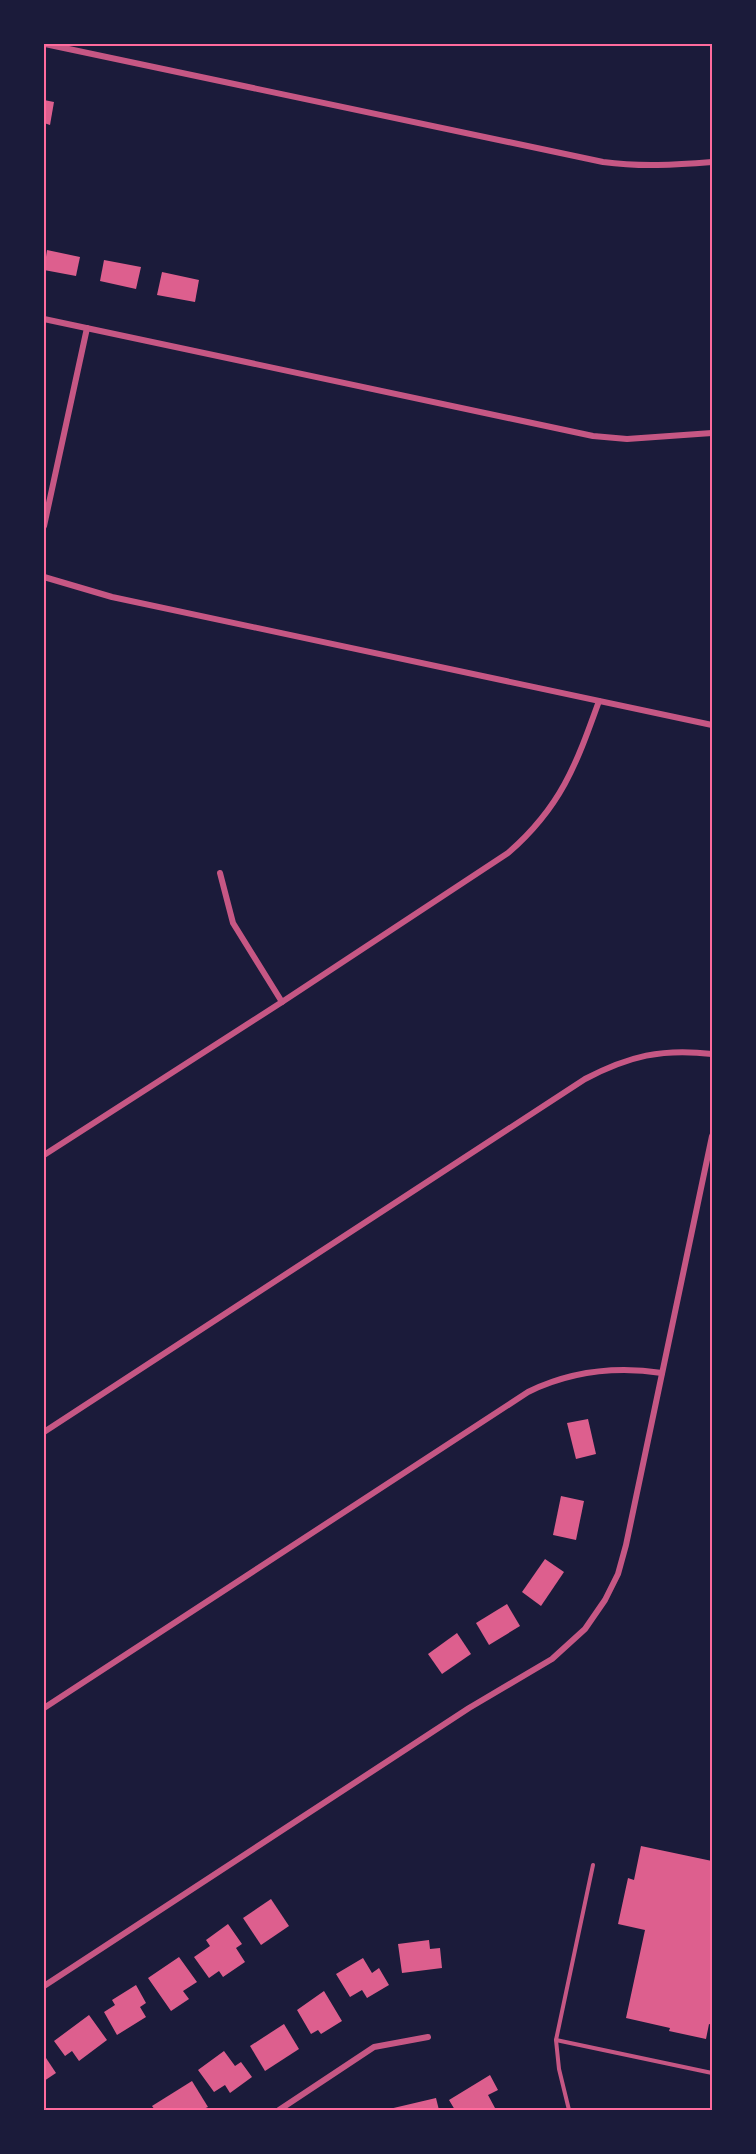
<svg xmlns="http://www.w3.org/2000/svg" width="756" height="2154" font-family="Barlow,sans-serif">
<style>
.building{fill:#dd5f8e}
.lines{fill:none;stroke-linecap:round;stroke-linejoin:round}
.service{stroke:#c65784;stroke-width:4}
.minor{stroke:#c65784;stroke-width:6}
.neatline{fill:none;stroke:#ff6b9d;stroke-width:2}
</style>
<rect width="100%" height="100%" fill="#1b1b3a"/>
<g class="building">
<polygon points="44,100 54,102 50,125 44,123"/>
<polygon points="47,250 80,257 76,276 44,270"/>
<polygon points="104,260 141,267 136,289 100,281"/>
<polygon points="162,272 199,280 195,302 157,295"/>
<polygon points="588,1419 596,1454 576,1459 567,1423"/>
<polygon points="561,1496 584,1501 576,1540 553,1535"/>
<polygon points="545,1559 564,1572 541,1606 522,1592"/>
<polygon points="507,1604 520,1626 489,1645 476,1623"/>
<polygon points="457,1633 471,1654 442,1674 428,1654"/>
<polygon points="641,1846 712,1861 712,2025 709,2024 706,2039 669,2031 670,2028 626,2018 645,1930 618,1924 628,1878 634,1880"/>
<polygon points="271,1899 289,1926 261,1945 243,1918"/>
<polygon points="228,1924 242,1944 236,1948 245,1962 223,1977 219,1971 209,1978 194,1957 210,1946 206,1940"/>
<polygon points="429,1940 430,1949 440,1948 442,1968 402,1973 398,1944"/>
<polygon points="179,1957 197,1982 183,1991 189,1999 171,2011 148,1978"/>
<polygon points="363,1958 372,1973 379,1968 389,1985 367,1998 362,1990 350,1997 336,1974"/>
<polygon points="136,1985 146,2003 140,2007 146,2017 117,2035 104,2012 115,2005 112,2000"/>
<polygon points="324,1991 342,2021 321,2034 318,2030 311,2034 297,2010"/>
<polygon points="89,2015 107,2040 79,2061 72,2051 65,2056 54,2041"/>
<polygon points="284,2024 299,2049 265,2071 250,2046"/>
<polygon points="224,2051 235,2066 241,2062 252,2077 230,2093 225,2085 214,2092 198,2070"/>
<polygon points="44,2055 56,2073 44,2081"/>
<polygon points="490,2075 498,2090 488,2095 495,2108 491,2110 455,2110 449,2100"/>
<polygon points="192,2081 208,2107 201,2110 155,2110 152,2106"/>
<polygon points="436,2098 439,2110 385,2110"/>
</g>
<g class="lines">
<g class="service">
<polyline points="556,2040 712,2073"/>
<polyline points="569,2110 559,2069 556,2040 593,1865"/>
</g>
<g class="minor">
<path d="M45 44 603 162C640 167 675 165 712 162"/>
<polyline points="44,319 593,436 627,439 712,433"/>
<polyline points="44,526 87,328"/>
<polyline points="44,577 112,597 712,725"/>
<polyline points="220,873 233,923 282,1002"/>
<path d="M44 1155 282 1002 508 853C561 807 576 765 599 701"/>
<path d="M44 1432 585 1079C629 1056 662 1048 712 1054"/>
<path d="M44 1708 528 1392C571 1371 615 1366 662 1373"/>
<polyline points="44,1986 469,1708 552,1659 585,1629 605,1600 618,1574 626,1545 712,1136"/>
<polyline points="279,2110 374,2047 428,2037"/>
</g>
</g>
<rect width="756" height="2154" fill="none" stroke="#1b1b3a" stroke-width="90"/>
<rect x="45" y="45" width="666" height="2064" class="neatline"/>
</svg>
